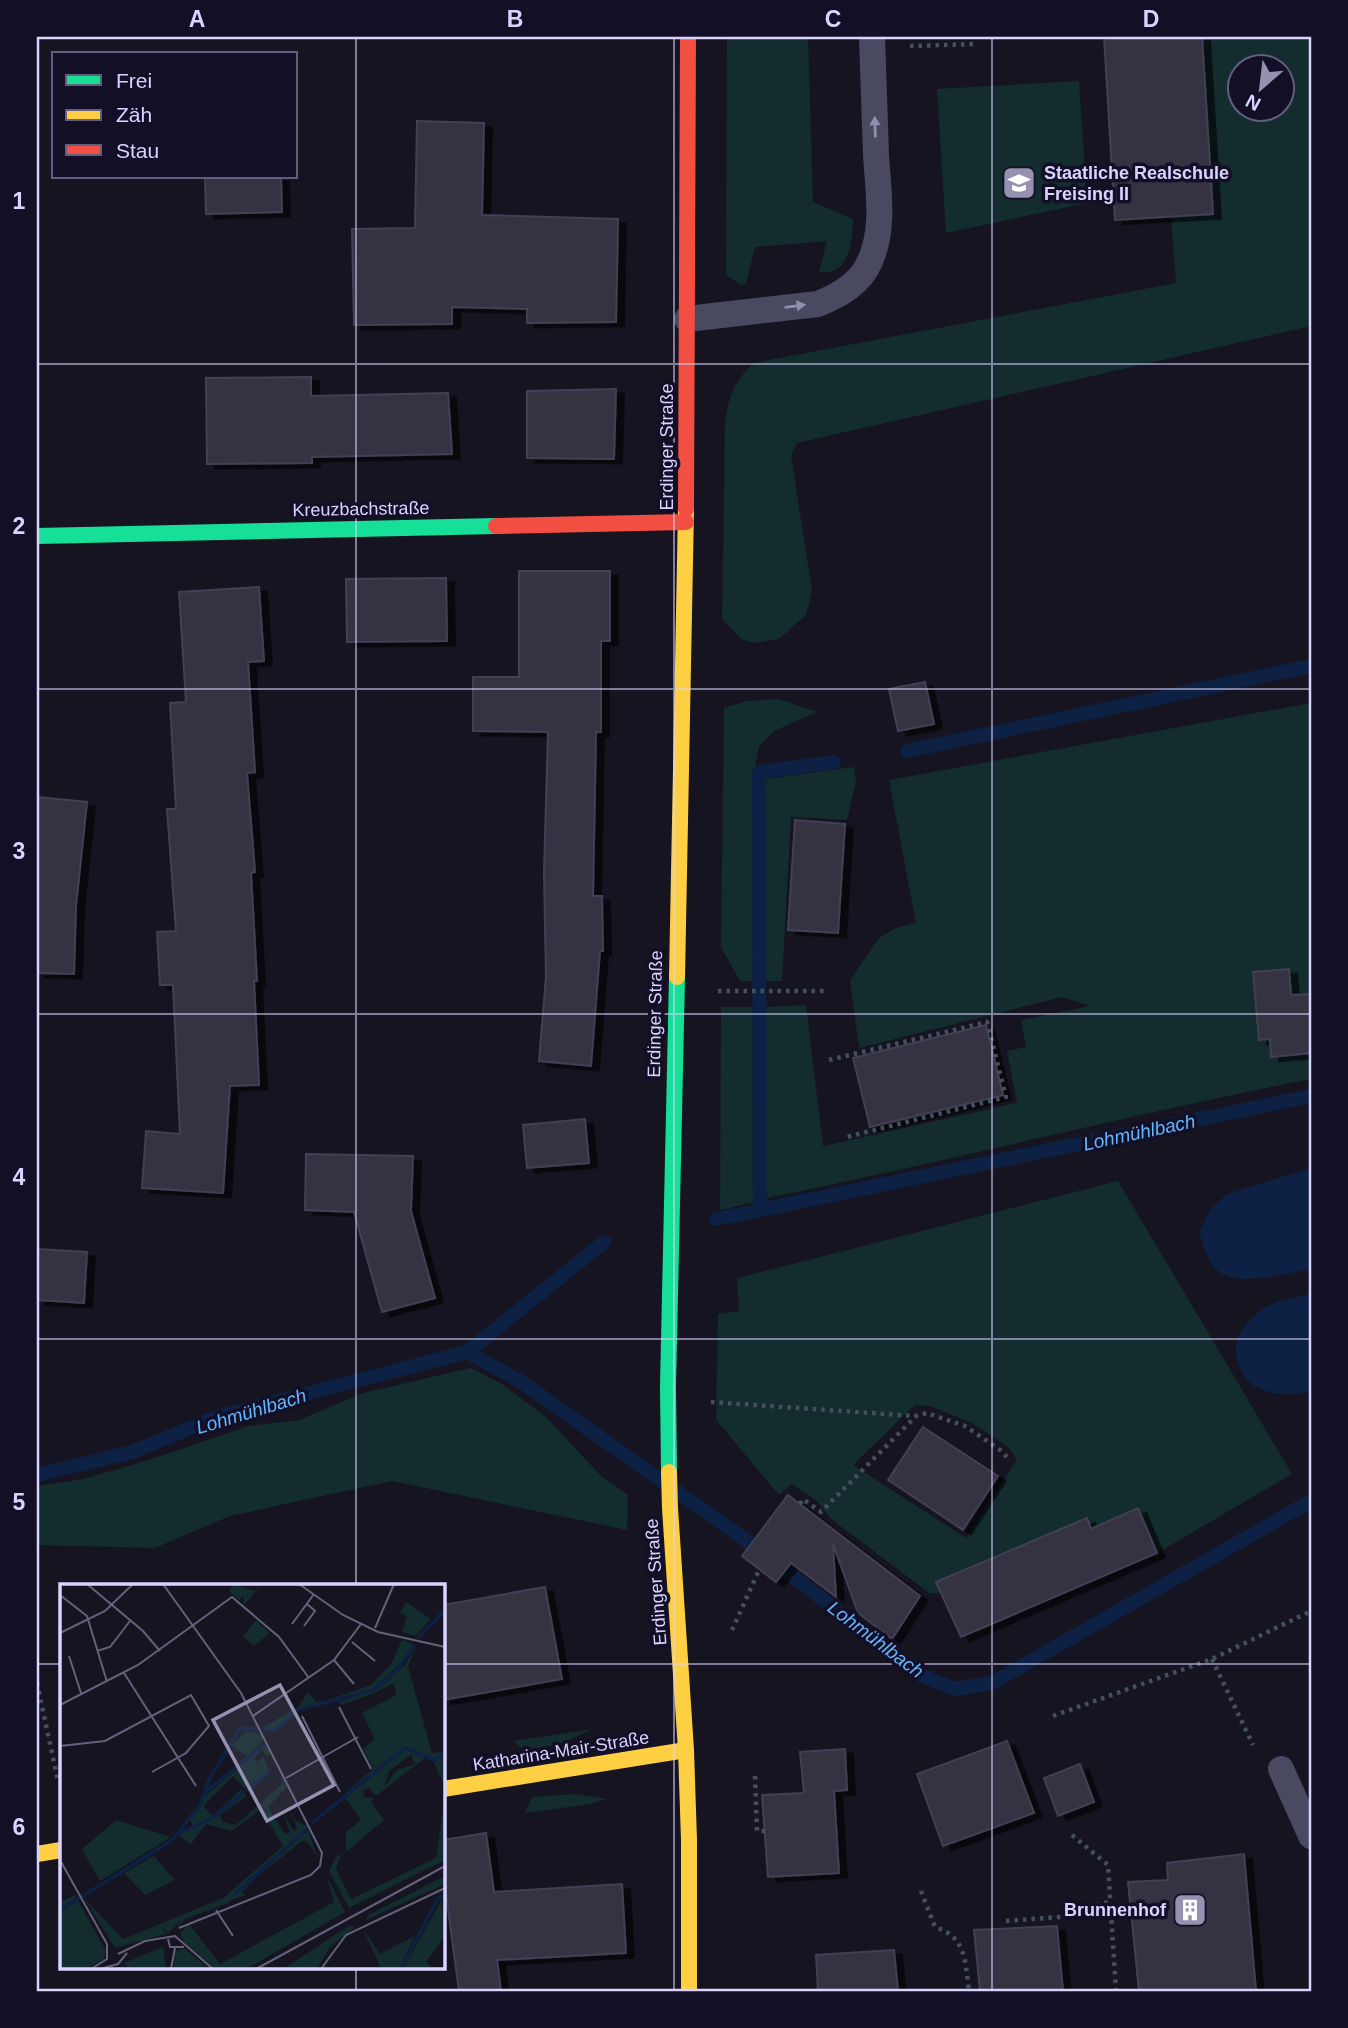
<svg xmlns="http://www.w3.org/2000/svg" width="1348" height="2028" font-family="Arial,sans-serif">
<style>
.green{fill:#132c2d;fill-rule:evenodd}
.water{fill:#0d2144}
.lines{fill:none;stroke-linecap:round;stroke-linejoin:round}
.stream{stroke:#0d2144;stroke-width:14}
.building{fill:#343243;stroke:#433f54;stroke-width:2;filter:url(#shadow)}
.path{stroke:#44505f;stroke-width:4.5;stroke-dasharray:3.5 5;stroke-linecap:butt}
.lane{stroke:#4a4962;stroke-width:26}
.fast{stroke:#16e098;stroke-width:16}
.slow{stroke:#ffcf43;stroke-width:16}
.jam{stroke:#f24e42;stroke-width:16}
.oneway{fill:#928eb0}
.grid{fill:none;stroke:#d9d4ff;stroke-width:2;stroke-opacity:0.55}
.labels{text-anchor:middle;stroke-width:7;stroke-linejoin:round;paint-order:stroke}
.poi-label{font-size:18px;font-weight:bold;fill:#d9d4ff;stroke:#130f26;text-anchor:start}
.street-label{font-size:18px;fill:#d9d4ff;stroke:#130f26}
.water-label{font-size:19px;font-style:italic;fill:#62b6ff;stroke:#130f26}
.inset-river{fill:none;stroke:#0d2144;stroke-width:3.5}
.inset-road{fill:none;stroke:#64617a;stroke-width:2}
.view{fill:#9591b1;fill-opacity:0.15;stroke:#9591b1;stroke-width:3.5}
.inset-edge{fill:none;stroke:#d9d4ff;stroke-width:3.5}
.neatline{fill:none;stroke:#d9d4ff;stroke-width:2.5}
.grid-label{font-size:23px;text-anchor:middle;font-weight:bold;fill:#d9d4ff}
</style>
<defs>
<filter id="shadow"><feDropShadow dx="8" dy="4.5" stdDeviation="0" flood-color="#0009"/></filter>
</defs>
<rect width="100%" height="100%" fill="#161421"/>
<g class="green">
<path d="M727 37H808L813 202 853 219C853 240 849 277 819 272L827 241 755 247 746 284 741 285 726 275Z"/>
<path d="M1202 37H1311V326L797 443 791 455 812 591 806 615 779 639 755 643 741 639 722 619 725 422C729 395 734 383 753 363L1176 283 1171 216 1213 214ZM1240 66H1282V108H1240Z"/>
<polygon points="1079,81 1087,203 946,233 937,89"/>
<polygon points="779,699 817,712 774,731 759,747 754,772 754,981 740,981 721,947 724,708 747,701"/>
<path d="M1311 703V1079C1129 1115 949 1161 767 1198L765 1007 806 1005 823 1146 1017 1103 1007 1051 1026 1047 1021 1020 1090 1006 1062 997 859 1048 850 980 879 938 896 928 916 923 889 780Z"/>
<polygon points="854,767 856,781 847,820 791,817 782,981 764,981 765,779"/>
<polygon points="721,1007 754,1007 755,1202 720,1210"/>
<path d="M1118 1181 1292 1474 1157 1553 1138 1509 1091 1529 1086 1518 953 1575 941 1593H929L831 1519 817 1501 792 1484 779 1495 716 1420 718 1314 739 1311 737 1278ZM915 1405 930 1406 972 1423 1007 1446 1017 1459 966 1538 853 1465Z"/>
<polygon points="471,1368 502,1384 546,1417 600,1475 628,1495 627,1530 392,1481 230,1516 155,1548 37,1545 37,1486 84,1479 152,1459 248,1426 299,1420 363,1393"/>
<polygon points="592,1729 562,1743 526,1751 512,1741"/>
<polygon points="575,1794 608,1799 590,1804 525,1813 532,1797"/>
</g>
<g class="water">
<path d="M1311 1168V1269C1288 1273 1239 1287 1219 1272 1208 1264 1204 1246 1199 1233L1210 1210 1227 1194Z"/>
<path d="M1311 1293V1391C1293 1396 1270 1396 1253 1385 1241 1377 1233 1356 1237 1341 1241 1328 1253 1315 1264 1308 1277 1300 1297 1298 1311 1293Z"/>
</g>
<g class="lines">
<g class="stream">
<polyline points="907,751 1311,666"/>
<polyline points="760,1210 759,772 834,762"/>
<polyline points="716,1219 1311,1096"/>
<polyline points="467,1352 604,1242"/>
<polyline points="37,1475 132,1452 217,1417 467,1352 520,1381 743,1538 924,1677 955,1689 992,1683 1311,1501"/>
</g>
</g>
<g class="building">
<polygon points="1104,37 1202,37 1213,214 1115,220"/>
<polygon points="417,121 484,123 482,215 618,219 616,322 527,323 527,309 452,307 452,324 354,325 352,229 415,228"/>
<polygon points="205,177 281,177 282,212 206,214"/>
<polygon points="311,377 311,396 448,393 452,454 312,457 312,463 207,464 206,378"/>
<polygon points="616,389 614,459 527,458 527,391"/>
<polygon points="519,571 610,571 610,641 601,641 601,732 596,732 593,896 602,896 603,951 600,951 591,1066 539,1061 546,977 544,873 548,732 473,731 473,677 519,677"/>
<polygon points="446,578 447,641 347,642 346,579"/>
<polygon points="259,587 264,661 248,662 255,772 247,773 255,872 251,873 257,981 254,981 259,1085 230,1086 223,1193 142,1188 146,1131 180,1134 173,985 160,985 157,932 176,931 167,809 176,809 170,703 186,702 179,592"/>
<polygon points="925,682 934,724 898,731 889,689"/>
<polygon points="37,797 87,802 76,906 74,974 37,973"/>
<polygon points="795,820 845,824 838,933 788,930"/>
<polygon points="1289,969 1291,995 1311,994 1311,1053 1271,1057 1270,1039 1259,1040 1253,972"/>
<polygon points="986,1025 1003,1095 870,1127 853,1058"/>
<polygon points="585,1119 589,1163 527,1168 523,1125"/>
<polygon points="306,1154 413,1156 411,1211 435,1298 382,1312 354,1212 305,1210"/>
<polygon points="37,1249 87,1252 84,1303 37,1300"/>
<polygon points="923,1427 998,1476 963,1530 888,1480"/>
<polygon points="788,1495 920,1596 892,1639 858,1613 833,1544 836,1597 791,1563 776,1582 742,1556"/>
<polygon points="1138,1508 1157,1553 961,1637 936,1582 1087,1518 1091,1529"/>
<polygon points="545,1587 562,1679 443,1700 443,1605"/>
<polygon points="1007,1741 1034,1813 943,1846 917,1774"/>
<polygon points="845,1749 847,1790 834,1791 839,1873 768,1877 762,1795 804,1793 800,1752"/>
<polygon points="1080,1764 1094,1802 1058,1816 1044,1778"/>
<polygon points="486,1833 494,1892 622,1884 626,1953 497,1960 501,1991 459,1991 443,1872 443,1840"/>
<polygon points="1244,1854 1256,1991 1139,1991 1128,1882 1168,1880 1167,1863"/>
<polygon points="1057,1926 1063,1991 980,1991 974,1930"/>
<polygon points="894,1950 898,1991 818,1991 816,1955"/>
</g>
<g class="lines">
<g class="path">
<polyline points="910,46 976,44"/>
<polyline points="718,991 825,991"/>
<polyline points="829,1060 987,1022 1006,1097 843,1138"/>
<polyline points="711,1402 915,1416"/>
<polyline points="800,1504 803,1499 821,1512 916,1416 927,1413 965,1426 999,1449 1007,1457"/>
<polyline points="732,1630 759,1570"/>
<polyline points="1212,1659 1253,1745"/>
<polyline points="37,1683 58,1781"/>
<polyline points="1053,1716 1212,1659 1311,1611"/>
<polyline points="755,1776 757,1831 765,1831"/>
<polyline points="1072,1835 1108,1865 1116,1991"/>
<path d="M921 1891 935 1927C967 1937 965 1962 969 1991"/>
<polyline points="1006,1921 1073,1916 1086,1906 1111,1902"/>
</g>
<g class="lane">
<path d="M687 319 818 304C840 295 861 283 870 261 885 228 878 189 876 155 875 115 873 76 872 37"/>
<polyline points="1281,1769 1311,1836"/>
</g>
<g class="fast">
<polyline points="37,536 496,526"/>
<polyline points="669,1472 668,1386 677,977"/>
</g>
<g class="slow">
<polyline points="677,977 686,509"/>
<polyline points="669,1472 670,1508 686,1750 689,1840 689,1991"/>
<polyline points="443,1789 686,1750"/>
<polyline points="37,1854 61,1850"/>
</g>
<g class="jam">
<polyline points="686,509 688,37"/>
<polyline points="496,526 686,522"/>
</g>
</g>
<defs><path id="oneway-solid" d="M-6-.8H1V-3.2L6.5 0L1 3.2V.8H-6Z" transform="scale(1.75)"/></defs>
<g class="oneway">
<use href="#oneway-solid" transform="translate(875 127) rotate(-92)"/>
<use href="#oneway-solid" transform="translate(795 306) rotate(-7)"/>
</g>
<path class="grid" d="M356 37V1585M674 37V1991M992 37V1991M37 364H1311M37 689H1311M37 1014H1311M37 1339H1311M37 1664H61M443 1664H1311M356 1967V1991"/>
<defs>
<symbol id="school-square" viewBox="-11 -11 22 22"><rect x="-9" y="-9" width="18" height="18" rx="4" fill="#9591b1" stroke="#130f26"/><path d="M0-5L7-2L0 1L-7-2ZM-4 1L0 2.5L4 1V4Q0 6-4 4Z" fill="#fff"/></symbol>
<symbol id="building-square" viewBox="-11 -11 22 22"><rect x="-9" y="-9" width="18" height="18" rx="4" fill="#9591b1" stroke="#130f26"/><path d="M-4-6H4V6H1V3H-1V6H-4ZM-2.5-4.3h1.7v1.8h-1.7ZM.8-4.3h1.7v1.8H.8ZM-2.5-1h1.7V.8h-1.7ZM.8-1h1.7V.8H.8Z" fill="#fff"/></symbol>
</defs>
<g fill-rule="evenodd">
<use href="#school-square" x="1000" y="164" width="38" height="38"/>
<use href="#building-square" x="1171" y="1891" width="38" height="38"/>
</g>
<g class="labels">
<g class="poi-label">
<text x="1044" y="179">Staatliche Realschule<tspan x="1044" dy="21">Freising II</tspan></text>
<text x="1166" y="1916" text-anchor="end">Brunnenhof</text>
</g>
<g class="street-label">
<text transform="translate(667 447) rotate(-90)" y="6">Erdinger Straße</text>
<text transform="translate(361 509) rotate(-1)" y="6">Kreuzbachstraße</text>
<text transform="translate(655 1014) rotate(-89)" y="6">Erdinger Straße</text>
<text transform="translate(656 1582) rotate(-94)" y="6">Erdinger Straße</text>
<text transform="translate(561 1751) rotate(-9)" y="6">Katharina-Mair-Straße</text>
</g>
<g class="water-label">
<text transform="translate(1139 1132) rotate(-12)" y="7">Lohmühlbach</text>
<text transform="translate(251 1411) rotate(-17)" y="7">Lohmühlbach</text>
<text transform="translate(876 1639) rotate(37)" y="7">Lohmühlbach</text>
</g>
</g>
<g transform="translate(60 1584)">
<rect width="385" height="385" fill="#161421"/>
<path d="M173 0 194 7 202 0 184 21 183 12 179 16 169 7ZM346 18 371 35 355 52 342 48 347 32 340 29ZM196 36 210 49 194 62 183 52ZM342 56 353 60 344 76 313 105 238 125 214 146 203 144 239 122 248 108 256 118 265 117 311 101 331 80ZM356 63 348 82 372 169 385 168V203L373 176 366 173 316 212 309 204 303 206 304 213 314 214 311 218 324 236 280 273 276 285 291 315 376 274 385 214V276L289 324 269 287 276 273 286 268V248L301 236 283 211 313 185 303 165 315 155 302 129 336 111 334 99 312 110 281 121 279 118 319 104 344 82ZM351 171 355 180 337 186 324 203 329 187ZM186 147 201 150 203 157 187 172 171 162ZM206 160 211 170 207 173 202 166 194 174 197 178 203 172 209 186 185 205 173 192 143 222 153 232 181 205 185 208 172 219 185 208V213L160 231 163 238 176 241 222 200 220 189 227 203 208 223 225 250 230 248 223 229 234 247 237 243 228 224 235 236 249 243 168 319 125 335 114 348 121 336 108 349 102 343 106 350 55 364 24 314 63 355 163 314 223 262 201 225 172 247 146 240 131 260 118 251 133 244 130 235 144 213ZM56 236 111 253 40 297 22 265ZM248 246 257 273 248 258 242 257 199 291 182 308 186 311 171 316ZM94 272 115 296 85 311 64 289ZM266 291 285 328 186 385H156L124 358 120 349 129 340 160 380 274 318ZM385 292V300L306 336 308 331ZM15 311 46 367 43 376 26 385H0V318ZM382 315 385 352 366 378 373 385H343ZM290 341 294 344 270 363 257 385H223ZM303 345 320 370 355 352 339 385H321ZM103 363 106 385H69L64 379ZM122 365H125L149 385H114L115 367Z" fill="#132c2d" fill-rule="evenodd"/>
<path class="inset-river" d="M358 54 385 26M203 145 215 146 237 126 314 106 338 85 354 61M186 207 209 188M145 208 204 161M252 239 345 164 373 176 385 171M120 249 154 233 184 208M175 310 247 245M0 326 111 257 140 221 150 194 180 144 197 145M341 385 378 314 385 312"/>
<path class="inset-road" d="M27 0 83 47 100 67M103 0 181 109 262 269 260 282 251 291 119 344M239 0 283 31 318 48 385 63M0 11 27 32 47 98M232 40 254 10M244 42 255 27 247 20M315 44 334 0M0 49 45 27 73 0M292 58 315 77M37 67 50 63 70 37M9 72 21 109M274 76 294 100M64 89 136 202M0 121 78 81 172 13 219 53 249 94M279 123 311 185M193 132 274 76 301 40M242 132 280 208M0 162 45 157 131 111 149 142 126 169 92 188M226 194 298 153M0 276 47 360M156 326 173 352M108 355 110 363H124M58 370 85 357 115 352 153 385M31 385 47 375V360M40 385 58 380 67 369M111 385 115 364M196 385 385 282M261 385 286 351 385 304"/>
<path class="view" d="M220 101 274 201 207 237 153 136Z"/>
<rect width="385" height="385" class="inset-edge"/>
</g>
<rect width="1348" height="2028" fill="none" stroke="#130f26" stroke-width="77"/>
<rect x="52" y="52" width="245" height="126" fill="#130f26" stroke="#625e7d" stroke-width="2"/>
<rect x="66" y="75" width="35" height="10" fill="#16e098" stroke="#625e7d" stroke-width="2"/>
<text x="116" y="88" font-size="21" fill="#d9d4ff">Frei</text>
<rect x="66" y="110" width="35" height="10" fill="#ffcf43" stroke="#625e7d" stroke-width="2"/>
<text x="116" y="122" font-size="21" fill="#d9d4ff">Zäh</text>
<rect x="66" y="145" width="35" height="10" fill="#f24e42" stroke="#625e7d" stroke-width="2"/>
<text x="116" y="158" font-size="21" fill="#d9d4ff">Stau</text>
<g transform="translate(1261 88) rotate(208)"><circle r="33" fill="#130f26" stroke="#625e7d" stroke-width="2"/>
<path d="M0-5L12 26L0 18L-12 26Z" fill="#9591b1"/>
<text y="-10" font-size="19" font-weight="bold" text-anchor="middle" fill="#d9d4ff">N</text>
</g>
<rect x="38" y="38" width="1272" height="1952" class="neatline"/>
<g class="grid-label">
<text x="197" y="27">A</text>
<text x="515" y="27">B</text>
<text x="833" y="27">C</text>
<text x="1151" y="27">D</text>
<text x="19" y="209">1</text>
<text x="19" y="534">2</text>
<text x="19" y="859">3</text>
<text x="19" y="1185">4</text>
<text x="19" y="1510">5</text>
<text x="19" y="1835">6</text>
</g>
</svg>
